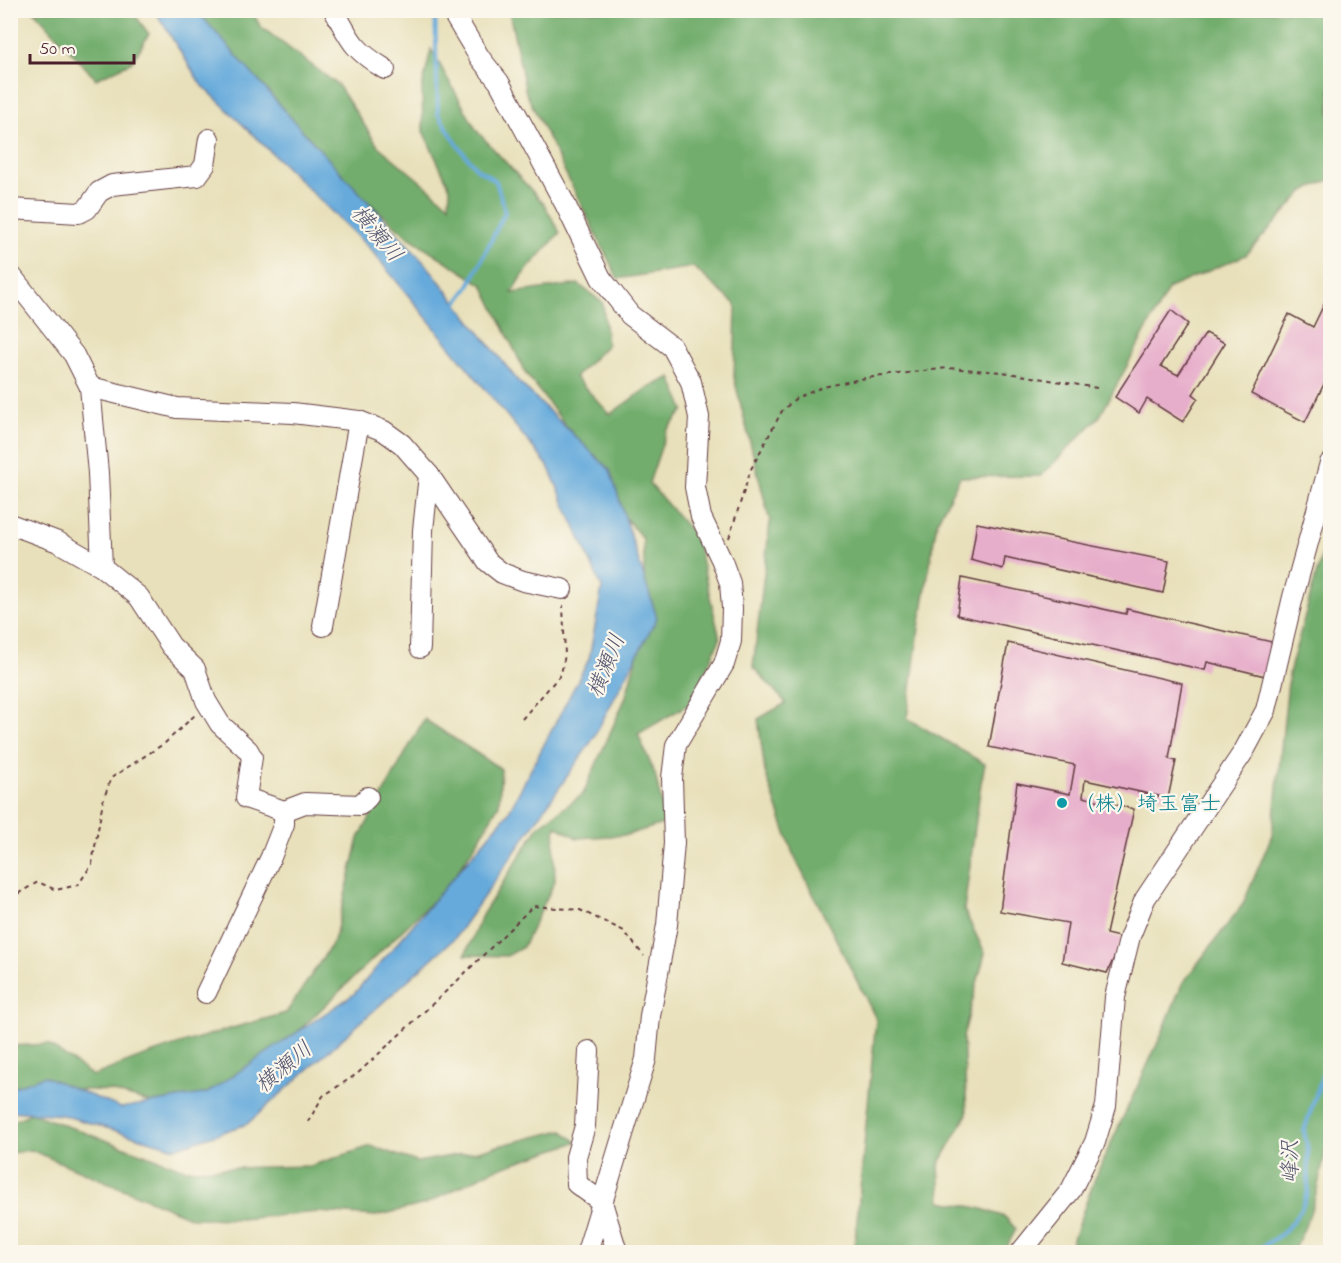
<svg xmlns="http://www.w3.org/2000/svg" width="1341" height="1263" font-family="'Indie Flower','Klee One',sans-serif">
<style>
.forest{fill:#72ad6d;stroke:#5e664c;stroke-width:1.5}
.water{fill:#66aadb;stroke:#586483;stroke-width:1.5}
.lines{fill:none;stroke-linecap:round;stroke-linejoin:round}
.stream{stroke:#66aadb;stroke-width:4}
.building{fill:#e7aecb}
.minor-casing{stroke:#623c40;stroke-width:22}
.path{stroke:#623c40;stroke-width:2;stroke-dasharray:4.5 4.5;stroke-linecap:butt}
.minor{stroke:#fff;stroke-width:20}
.culture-dot{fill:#0f9aa8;stroke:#fbf7ec;stroke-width:2}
.labels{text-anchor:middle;stroke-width:4.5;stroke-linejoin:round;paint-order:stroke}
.culture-label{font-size:21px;fill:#0d838f;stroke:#fbf7ec;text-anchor:start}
.water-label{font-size:22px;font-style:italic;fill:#555771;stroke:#fbf7ec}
</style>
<rect width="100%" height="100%" fill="#fbf7ec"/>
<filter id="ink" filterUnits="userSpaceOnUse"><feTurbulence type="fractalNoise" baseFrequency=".0167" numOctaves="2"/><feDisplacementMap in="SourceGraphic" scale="12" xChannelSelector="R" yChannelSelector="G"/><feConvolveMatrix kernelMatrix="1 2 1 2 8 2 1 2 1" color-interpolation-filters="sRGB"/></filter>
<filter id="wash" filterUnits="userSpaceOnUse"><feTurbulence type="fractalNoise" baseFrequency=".008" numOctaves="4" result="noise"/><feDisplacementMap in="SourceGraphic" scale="24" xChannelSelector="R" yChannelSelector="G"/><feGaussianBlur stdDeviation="1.35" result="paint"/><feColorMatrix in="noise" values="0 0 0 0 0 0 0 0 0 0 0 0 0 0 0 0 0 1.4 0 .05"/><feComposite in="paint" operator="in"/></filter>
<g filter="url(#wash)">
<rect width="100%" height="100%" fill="#e8e0ba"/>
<g class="forest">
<polygon points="34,11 132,11 149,34 132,62 96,79"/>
<polygon points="201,11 252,11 260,26 338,85 378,146 449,205 450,188 423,131 422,88 431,49 477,131 544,204 560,233 525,272 512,293 578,284 603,303 607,345 575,377 610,414 646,389 671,377 684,410 667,430 649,483 696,537 720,639 691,703 638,734 655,774 666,823 627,835 577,838 556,826 554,843 555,881 523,947 507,956 465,955 482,915 539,826 583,794 625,699 646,623 643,539 604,492 571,432 526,374 483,285 407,236 291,133 225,67"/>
<polygon points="509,11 1330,11 1330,180 1304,191 1246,255 1169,288 1100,416 1041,476 960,477 937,522 919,628 907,718 985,764 981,783 964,910 985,953 963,1037 967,1114 939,1165 941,1201 979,1208 1005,1217 1016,1229 1004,1252 854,1252 876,1019 793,854 765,772 758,719 786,703 753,667 770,522 734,378 736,305 693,267 618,279 526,93"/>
<path d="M1330 525V1127C1322 1169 1315 1215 1292 1252H1068L1097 1173 1160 1038 1182 984 1243 904 1272 835 1289 673Z"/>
<path d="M424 719 501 769 499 804 480 838 448 886 271 1058 176 1110 110 1091 11 1086V1046L48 1044 93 1076C156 1049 221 1031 286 1013L334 941 359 838Z"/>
<polygon points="31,1113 185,1169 310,1166 371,1146 417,1162 478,1151 562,1130 577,1142 493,1170 426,1204 376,1216 318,1212 240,1219 192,1218 31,1150 11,1153 11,1122"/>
</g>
<polygon class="water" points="155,11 197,11 300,128 430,269 518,381 610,470 657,618 591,742 455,938 247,1124 175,1148 62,1115 11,1111 11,1088 44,1076 121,1108 207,1093 354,994 508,813 589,659 602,588 548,466 371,250 200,83"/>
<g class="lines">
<g class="stream">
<polyline points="435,10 438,114 459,147 477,169 496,181 505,212 468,288 455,305"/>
<polyline points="1170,1252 1201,1252"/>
<polyline points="1254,1252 1283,1233 1301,1210 1308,1191 1308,1151 1304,1131 1330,1052"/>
</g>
</g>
<g id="blocks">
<g class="building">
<polygon points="1330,292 1330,372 1305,422 1251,394 1289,314 1313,327"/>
<polygon points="1171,310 1188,324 1161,366 1178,375 1206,333 1225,343 1193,394 1198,398 1183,422 1147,399 1139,413 1115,397"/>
<polygon points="977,523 1169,561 1163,593 1005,558 1003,569 971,560"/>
<polygon points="962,578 1126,614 1127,609 1272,642 1265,676 1207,662 1205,670 957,615"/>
<polygon points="1008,643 1182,683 1169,759 1176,761 1168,798 1085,780 1083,797 1134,809 1106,934 1123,938 1107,973 1062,962 1068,923 1000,911 1017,783 1070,794 1075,765 989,747"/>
</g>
</g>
</g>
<g filter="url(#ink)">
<use href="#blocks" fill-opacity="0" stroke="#623c40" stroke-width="1.5"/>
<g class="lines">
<defs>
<g id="minor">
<path d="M334 10C351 42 354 50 385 69"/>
<polyline points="451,10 480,58 499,82 565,204 601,278 630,315 672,347 691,382 699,417 695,487 701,517 722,561 730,583 732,608 731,641 724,664 676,745 672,778 674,843 667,925 650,1016 646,1059 587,1252"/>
<polyline points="10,209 79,213 87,209 99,192 112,185 197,176 205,165 209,139"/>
<polyline points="10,274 74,355 90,387 98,473 102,567"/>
<polyline points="90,387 177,408 293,413 359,421 384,431 402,444 429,475 488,562 502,573 523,581 562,589"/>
<polyline points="10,524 58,542 102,567 139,597 171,646 195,669 206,701 220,724 248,750 252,757 246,798 284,811 305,803 360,805 368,797"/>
<polyline points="323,626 359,421"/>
<polyline points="420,648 423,530 429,475"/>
<polyline points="206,993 271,857 284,824 284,811"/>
<polyline points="589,1051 585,1126 576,1157 577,1184 602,1202 617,1252"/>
<polyline points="1021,1252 1071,1190 1095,1142 1106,1106 1115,997 1130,936 1145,899 1244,751 1266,710 1293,597 1330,463"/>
</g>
</defs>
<use href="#minor" class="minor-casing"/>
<g class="path">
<polyline points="729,538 751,469 782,411 796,398 823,387 866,378 948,368 1002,372 1097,388"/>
<polyline points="522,719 561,674 565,655 563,605"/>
<polyline points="10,898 38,882 56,890 78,885 92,864 103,801 111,778 165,743 195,715"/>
<polyline points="308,1122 323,1096 357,1074 455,983 533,906 580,910 624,931 644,956"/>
</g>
<use href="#minor" class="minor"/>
</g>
</g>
<circle class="culture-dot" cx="1062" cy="803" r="6"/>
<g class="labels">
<g class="culture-label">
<text x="1074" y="810">（株）埼玉富士</text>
</g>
<g class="water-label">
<text transform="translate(378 233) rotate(50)" y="8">横瀬川</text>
<text transform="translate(605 665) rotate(-68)" y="8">横瀬川</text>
<text transform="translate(283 1066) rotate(-40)" y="8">横瀬川</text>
<text transform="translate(1289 1162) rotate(-91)" y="8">峰沢</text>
</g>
</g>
<rect width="1341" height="1263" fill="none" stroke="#fbf7ec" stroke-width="36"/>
<path d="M30 54v9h104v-9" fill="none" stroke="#4a1f2b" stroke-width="3"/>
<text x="39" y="54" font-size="18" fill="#4a1f2b" stroke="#fbf7ec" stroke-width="4.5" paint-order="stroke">50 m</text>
</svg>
